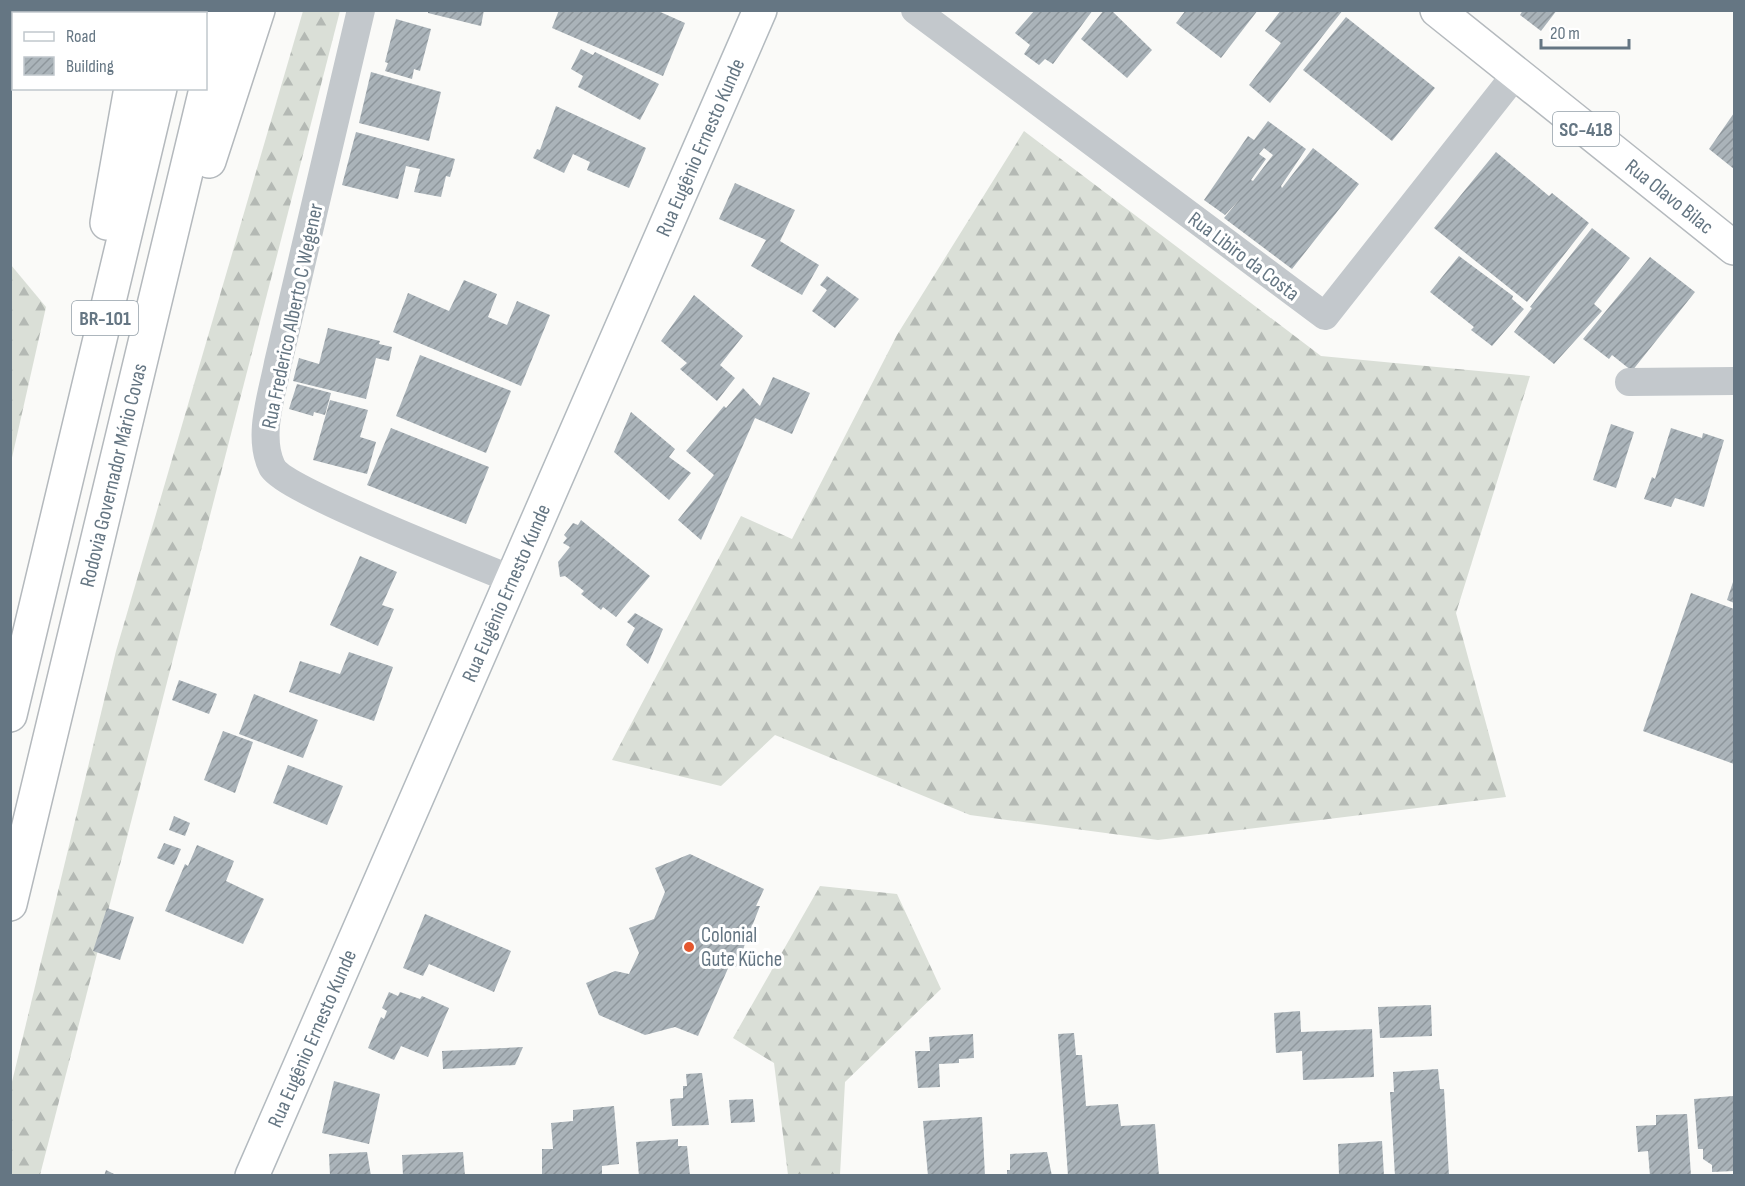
<svg xmlns="http://www.w3.org/2000/svg" width="1745" height="1186" font-family="'Sofia Sans Condensed',sans-serif">
<style>
.forest{fill:url(#forest-firs)}
.building{fill:url(#building-hatch);fill-rule:evenodd}
.lines{fill:none;stroke-linecap:round;stroke-linejoin:round}
.secondary-casing{stroke:#b3babf;stroke-width:36}
.primary-casing{stroke:#b5babe;stroke-width:36}
.highway-casing{stroke:#b4b9bd;stroke-width:36}
.street{stroke:#c3c8cc;stroke-width:28}
.secondary{stroke:#fff;stroke-width:33}
.primary{stroke:#fff;stroke-width:33}
.highway{stroke:#fff;stroke-width:33}
.poi-dot{fill:#e4572e;stroke:#fff;stroke-width:2}
.labels{text-anchor:middle;stroke-width:6;stroke-linejoin:round;paint-order:stroke}
.shield{fill:#fff;stroke:#939fa8;stroke-width:1.5}
.shield-label{font-size:20px;font-weight:bold;fill:#657683}
.street-label{font-size:21px;fill:#657683;stroke:#fff}
.poi-label{font-size:21px;fill:#657683;stroke:#fff;text-anchor:start}
</style>
<defs>
<pattern id="forest-firs" width="22" height="20" patternUnits="userSpaceOnUse" patternTransform="scale(1.5)"><rect width="22" height="20" fill="#dadfd7"/><path d="M5 1l3.5 6h-7zM16 11l3.5 6h-7z" fill="#b4b9b4"/></pattern>
<pattern id="building-hatch" width="6" height="6" patternUnits="userSpaceOnUse" patternTransform="scale(1.5)"><rect width="6" height="6" fill="#aab3b9"/><path d="M-1 1l2-2M0 6l6-6M5 7l2-2" fill="none" stroke="#8e969c"/></pattern>
</defs>
<rect width="100%" height="100%" fill="#fafaf8"/>
<g class="forest">
<polygon points="303,11 340,11 40,1175 11,1176 11,1086 116,651"/>
<polygon points="1024,131 1321,356 1530,376 1456,613 1506,797 1158,840 970,815 775,735 721,786 612,760 741,516 792,539 897,335"/>
<polygon points="11,265 46,307 11,462"/>
<polygon points="820,886 897,894 941,989 845,1082 840,1175 788,1175 774,1063 733,1038"/>
</g>
<g class="building">
<polygon points="428,10 484,10 481,26 428,13"/>
<polygon points="559,10 656,10 685,23 663,76 552,28"/>
<polygon points="1035,10 1093,10 1053,64 1045,59 1039,65 1024,54 1030,45 1015,33"/>
<polygon points="1104,10 1111,10 1152,50 1127,78 1081,39"/>
<polygon points="1186,10 1258,10 1221,58 1176,23"/>
<polygon points="1281,10 1343,10 1270,103 1249,85 1281,43 1265,31"/>
<polygon points="1523,10 1557,10 1541,31 1520,15"/>
<polygon points="1346,17 1435,88 1392,141 1303,70"/>
<polygon points="396,19 431,29 420,71 414,69 412,79 385,71 388,63 385,62"/>
<polygon points="581,49 593,55 595,52 659,84 640,120 578,87 583,76 571,69"/>
<polygon points="371,72 441,92 429,141 359,123"/>
<polygon points="556,106 646,148 629,188 587,170 590,162 573,154 564,173 533,158 537,149 540,150"/>
<polygon points="1734,113 1734,169 1709,149"/>
<path d="M1268 121 1306 149 1281 186 1282 188 1313 148 1359 184 1292 269 1224 218 1240 199 1225 215 1204 200 1248 136 1254 140ZM1264 148 1273 155 1253 181 1251 180 1266 159 1259 154Z"/>
<polygon points="356,132 455,159 450,177 446,176 441,197 414,192 420,169 406,166 398,199 342,185"/>
<polygon points="1496,152 1549,196 1552,193 1589,223 1527,302 1434,228"/>
<polygon points="735,183 795,210 780,241 819,265 802,295 751,266 766,240 719,219"/>
<polygon points="1592,228 1630,258 1594,304 1602,311 1554,364 1514,332 1532,308 1530,307"/>
<polygon points="1459,256 1513,296 1512,299 1524,309 1492,346 1471,330 1474,327 1430,292"/>
<polygon points="1650,257 1695,292 1632,371 1612,355 1609,359 1583,339"/>
<polygon points="827,276 859,299 835,328 812,311 827,290 820,285"/>
<polygon points="464,280 497,294 488,317 507,325 517,301 550,315 521,386 393,332 408,293 449,311"/>
<polygon points="694,295 743,336 720,365 735,378 717,401 680,369 687,363 661,341"/>
<polygon points="328,328 380,341 379,344 392,347 389,361 376,358 366,399 293,381 299,358 319,364"/>
<polygon points="420,355 511,391 486,453 396,416"/>
<polygon points="773,377 810,393 792,434 755,418 701,540 678,520 714,475 686,451 724,406 726,408 743,388 760,406"/>
<polygon points="297,384 331,393 325,415 314,412 313,416 289,409"/>
<polygon points="330,400 368,410 360,437 376,442 367,474 313,460"/>
<polygon points="631,412 675,449 669,457 691,473 669,500 614,452"/>
<polygon points="1611,424 1634,432 1616,488 1593,480"/>
<polygon points="391,428 489,467 466,524 367,485"/>
<polygon points="1671,428 1702,438 1703,433 1724,440 1704,507 1675,498 1671,507 1644,499 1652,477 1655,479"/>
<polygon points="581,520 650,576 616,617 603,607 601,610 581,594 584,591 565,576 560,577 558,562 570,547 563,543 567,538 564,535 573,523 578,525"/>
<polygon points="360,556 397,572 382,605 394,609 378,646 330,625"/>
<polygon points="1734,579 1734,603 1727,600"/>
<polygon points="1691,593 1734,609 1734,764 1643,731"/>
<polygon points="635,613 663,629 648,664 626,645 635,628 627,622"/>
<polygon points="349,652 393,667 374,721 289,692 300,661 340,674"/>
<polygon points="179,680 217,694 209,714 172,700"/>
<polygon points="254,694 318,720 303,758 239,734"/>
<polygon points="223,731 253,742 235,793 204,780"/>
<polygon points="288,765 343,786 327,825 273,803"/>
<polygon points="174,816 190,823 185,836 169,830"/>
<polygon points="164,843 181,849 174,865 157,858"/>
<polygon points="197,845 234,861 226,881 264,899 243,944 165,911 185,864 188,866"/>
<polygon points="690,854 764,889 756,906 760,906 736,967 730,964 698,1036 675,1027 645,1035 599,1015 586,983 615,971 629,974 639,953 629,928 654,919 665,892 655,868"/>
<polygon points="107,908 134,917 120,960 93,951"/>
<polygon points="425,914 511,951 494,992 429,964 423,976 403,968"/>
<polygon points="389,992 398,996 400,992 420,999 422,996 449,1008 428,1057 401,1046 394,1060 368,1048 381,1017 384,1019 387,1011 382,1008"/>
<polygon points="1431,1005 1432,1036 1380,1038 1378,1007"/>
<polygon points="1300,1011 1301,1032 1372,1029 1374,1077 1303,1080 1302,1051 1276,1053 1274,1013"/>
<polygon points="1074,1033 1076,1055 1082,1055 1086,1106 1118,1104 1121,1126 1155,1124 1159,1176 1068,1176 1058,1034"/>
<polygon points="973,1034 974,1058 959,1059 959,1063 939,1064 940,1087 918,1088 915,1051 930,1051 929,1037"/>
<polygon points="523,1047 515,1065 443,1069 442,1051"/>
<polygon points="1438,1069 1440,1089 1444,1089 1449,1176 1395,1176 1390,1092 1394,1092 1393,1072"/>
<polygon points="702,1073 709,1125 672,1126 670,1099 683,1098 683,1086 687,1086 686,1074"/>
<polygon points="334,1081 380,1094 369,1144 322,1133"/>
<polygon points="1734,1096 1734,1171 1712,1172 1712,1165 1703,1159 1703,1149 1698,1149 1694,1099"/>
<polygon points="753,1099 755,1122 731,1123 729,1100"/>
<polygon points="614,1106 619,1164 602,1166 602,1176 542,1176 542,1149 553,1149 551,1123 573,1121 573,1110"/>
<polygon points="1687,1114 1691,1176 1650,1176 1648,1151 1638,1152 1636,1126 1656,1125 1656,1115"/>
<polygon points="982,1117 985,1176 928,1176 923,1121"/>
<polygon points="678,1139 678,1146 687,1146 690,1176 639,1176 636,1142"/>
<polygon points="1382,1141 1384,1176 1339,1176 1338,1144"/>
<polygon points="367,1152 371,1176 330,1176 329,1154"/>
<polygon points="463,1152 465,1176 403,1176 402,1155"/>
<polygon points="1047,1152 1052,1176 1007,1176 1007,1170 1010,1170 1010,1154"/>
<polygon points="106,1170 118,1176 104,1176"/>
</g>
<g class="lines">
<defs>
<g id="secondary">
<path id="s1" d="M252 1176 760 10"/>
</g>
<g id="primary">
<path id="s2" d="M1437 10 1734 248"/>
</g>
<g id="highway">
<polyline points="144,14 144,10"/>
<polyline points="178,14 179,10"/>
<polyline points="209,161 258,10"/>
<polyline points="107,223 131,88"/>
<polyline points="10,715 160,88"/>
<path id="s3" d="M10 904 225 10"/>
</g>
</defs>
<use href="#secondary" class="secondary-casing"/>
<use href="#primary" class="primary-casing"/>
<use href="#highway" class="highway-casing"/>
<g class="street">
<path d="M361 10 278 363C272 395 257 436 272 467 285 491 476 564 513 580"/>
<polyline points="915,10 1325,316 1516,74"/>
<polyline points="1629,382 1734,381"/>
</g>
<use href="#secondary" class="secondary"/>
<use href="#primary" class="primary"/>
<use href="#highway" class="highway"/>
</g>
<circle class="poi-dot" cx="689" cy="947" r="6"/>
<g class="labels">
<g class="shield">
<rect x="1553" y="112" width="66" height="34" rx="4.5"/>
<rect x="72" y="301" width="66" height="34" rx="4.5"/>
</g>
<g class="shield-label">
<text x="1586" y="136">SC-418</text>
<text x="105" y="325">BR-101</text>
</g>
<g class="street-label">
<text dy="7" stroke="none"><textPath href="#s1" startOffset="1122">Rua Eugênio Ernesto Kunde</textPath></text>
<text dy="7" stroke="none"><textPath href="#s2" startOffset="298">Rua Olavo Bilac</textPath></text>
<text transform="translate(1244 256) rotate(37)" y="7">Rua Libiro da Costa</text>
<text transform="translate(292 316) rotate(-78)" y="7">Rua Frederico Alberto C Wegener</text>
<text dy="7" stroke="none"><textPath href="#s3" startOffset="441">Rodovia Governador Mário Covas</textPath></text>
<text dy="7" stroke="none"><textPath href="#s1" startOffset="636">Rua Eugênio Ernesto Kunde</textPath></text>
<text dy="7" stroke="none"><textPath href="#s1" startOffset="150">Rua Eugênio Ernesto Kunde</textPath></text>
</g>
<g class="poi-label">
<text x="701" y="942">Colonial<tspan x="701" dy="24">Gute Küche</tspan></text>
</g>
</g>
<rect width="1745" height="1186" fill="none" stroke="#657683" stroke-width="24"/>
<rect x="12" y="12" width="195" height="78" fill="#ffffff" stroke="#c1c8cd" stroke-width="1.5"/>
<rect x="24" y="32" width="30" height="9" fill="#ffffff" stroke="#c1c8cd" stroke-width="1.5"/>
<text x="66" y="42" font-size="18" fill="#657683">Road</text>
<rect x="24" y="57" width="30" height="18" fill="url(#building-hatch)" stroke="#c1c8cd" stroke-width="1.5"/>
<text x="66" y="72" font-size="18" fill="#657683">Building</text>
<path d="M1541 39v9h88v-9" fill="none" stroke="#657683" stroke-width="3"/>
<text x="1550" y="39" font-size="18" fill="#657683" stroke="#ffffff" stroke-width="4.5" paint-order="stroke">20 m</text>
</svg>
